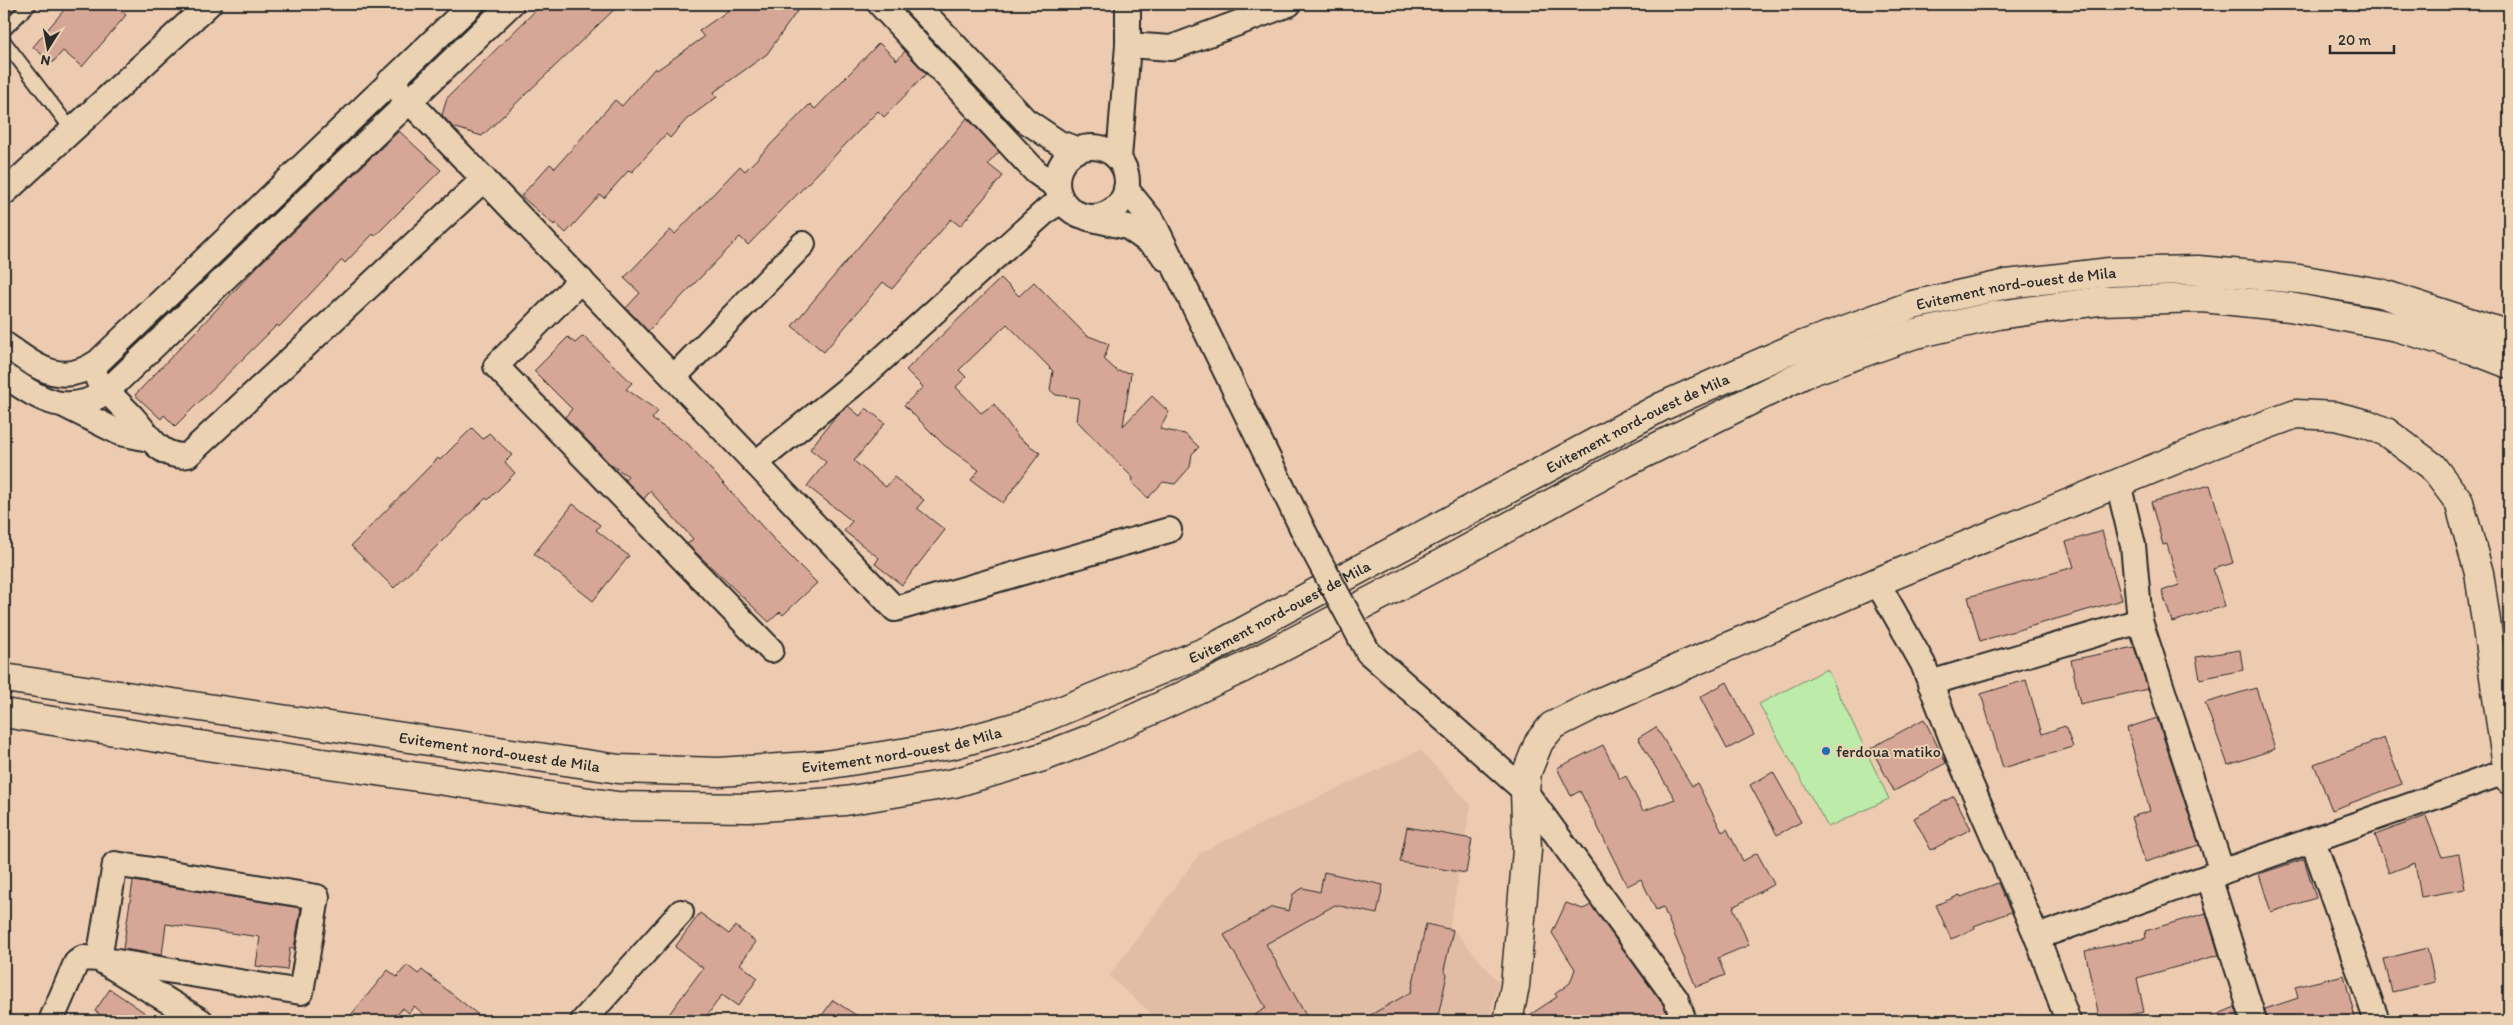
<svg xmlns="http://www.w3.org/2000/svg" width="2513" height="1025" font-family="Itim,sans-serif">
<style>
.built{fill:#e2bda6}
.green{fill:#bcebaa;stroke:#748b6a}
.building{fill:#d6a696;stroke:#2b2b2b}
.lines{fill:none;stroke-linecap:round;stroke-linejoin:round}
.service-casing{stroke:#2b2b2b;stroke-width:16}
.minor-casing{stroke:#2b2b2b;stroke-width:28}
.tertiary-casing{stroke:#2b2b2b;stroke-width:31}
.trunk-casing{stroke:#2b2b2b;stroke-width:31}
.service{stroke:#ebd2b3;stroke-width:12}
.minor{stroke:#ebd2b3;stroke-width:24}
.tertiary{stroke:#ebd2b3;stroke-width:28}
.trunk{stroke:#ebd2b3;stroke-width:28}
.minor-bridge-casing{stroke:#2b2b2b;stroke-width:28;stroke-linecap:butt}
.minor-bridge{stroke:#ebd2b3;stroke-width:24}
.poi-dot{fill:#1f6fb2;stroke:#ebd2b3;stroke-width:2}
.labels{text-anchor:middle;stroke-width:4;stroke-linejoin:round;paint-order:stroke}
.street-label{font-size:16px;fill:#2b2b2b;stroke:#ebd2b3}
.poi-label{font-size:16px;fill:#2b2b2b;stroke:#ebd2b3;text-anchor:start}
</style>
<rect width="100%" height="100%" fill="#edcbb0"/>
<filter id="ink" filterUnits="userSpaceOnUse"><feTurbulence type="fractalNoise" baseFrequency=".02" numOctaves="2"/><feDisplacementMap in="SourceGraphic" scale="10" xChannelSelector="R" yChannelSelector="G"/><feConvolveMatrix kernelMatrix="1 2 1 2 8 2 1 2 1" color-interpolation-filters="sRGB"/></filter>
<g filter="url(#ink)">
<polygon class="built" points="1420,750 1471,805 1450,926 1499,982 1488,1021 1160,1021 1109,976 1201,852"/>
<polygon class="green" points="1827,669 1889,799 1828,827 1759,704"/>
<g class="building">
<polygon points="69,4 113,4 126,15 82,67 63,51 52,63 33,47"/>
<polygon points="542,4 620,4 482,136 453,127 442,115 447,98"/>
<polygon points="733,4 802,4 767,54 714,92 717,97 687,119 670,138 666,134 632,172 629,170 604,198 600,195 566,233 555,223 554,225 521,196 550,164 555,168 615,100 622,106 655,68 657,70 704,37 699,31 729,10"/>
<polygon points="879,43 897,60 905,51 926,74 884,117 878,111 748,245 740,237 648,331 626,308 640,293 624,278 670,230 675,234 740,166 745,171 810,104 815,109"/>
<polygon points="967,118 999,152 988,164 1003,176 960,226 951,219 892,289 883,282 824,352 792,326"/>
<polygon points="399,131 441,170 375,236 373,234 345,263 342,260 279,327 277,325 175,426 164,415 161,419 135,395 257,267"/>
<polygon points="1001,278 1019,296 1034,282 1086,335 1109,344 1104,359 1117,371 1131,373 1123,426 1152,396 1169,412 1160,429 1185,434 1199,447 1192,454 1190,467 1175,484 1163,482 1148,498 1132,483 1133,478 1076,420 1079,398 1056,395 1050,390 1053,371 1007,324 959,370 966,377 956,387 981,413 994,404 1018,437 1040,453 1003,503 971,480 979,470 944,445 904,405 923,387 906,370"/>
<polygon points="583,336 632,383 626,389 658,411 652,419 687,443 779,545 817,583 783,615 780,612 769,622 687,544 693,539 650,491 644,499 625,480 628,476 610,464 565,417 572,409 534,371 568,337 575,343"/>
<polygon points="848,406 860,416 866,408 885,423 854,461 886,487 894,477 924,500 917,508 945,530 902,585 875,564 879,558 844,531 852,521 807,486 826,462 810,449 835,417"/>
<polygon points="472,428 483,439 489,433 512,455 505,462 515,473 488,500 486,498 394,588 351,546 438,458 440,460"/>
<polygon points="2210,485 2233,563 2213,569 2225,606 2172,622 2162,591 2179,585 2167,544 2163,545 2151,502"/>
<polygon points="573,504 600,525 596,530 629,556 593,601 534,554"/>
<polygon points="2102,531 2122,600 1980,641 1968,597 2074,567 2066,542"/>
<polygon points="2134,647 2148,689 2080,704 2071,660"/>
<polygon points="2240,650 2243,670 2200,679 2196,657"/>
<polygon points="2026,680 2042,734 2065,726 2073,747 2003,768 1981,694"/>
<polygon points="1727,682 1754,735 1727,749 1700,697"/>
<polygon points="2256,688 2275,749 2228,765 2205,703"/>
<polygon points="2157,718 2199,845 2145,862 2131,817 2150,811 2127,728"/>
<polygon points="1924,719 1946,763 1894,791 1871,748"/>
<polygon points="1656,727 1692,786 1697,783 1722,832 1727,829 1743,861 1757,853 1774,884 1733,907 1749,945 1718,958 1725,975 1696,987 1663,907 1656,910 1641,879 1627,886 1580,791 1571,796 1557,768 1603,745 1620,779 1626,776 1643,811 1675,799 1638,738"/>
<polygon points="2384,738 2402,784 2332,810 2314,764"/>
<polygon points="1773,772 1801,822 1777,835 1750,785"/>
<polygon points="1954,796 1971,829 1931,850 1914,818"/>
<polygon points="2426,816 2442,857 2459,854 2465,889 2421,897 2415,863 2389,873 2375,835"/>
<polygon points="1407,827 1472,839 1466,873 1400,862"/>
<polygon points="2304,859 2316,898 2271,912 2259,874"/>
<polygon points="1324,872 1383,885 1377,914 1335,905 1266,944 1309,1021 1279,1021 1253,1016 1266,1008 1224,935 1272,907 1289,911 1293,894 1303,888 1320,892"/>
<polygon points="133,881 301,908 294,948 290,948 287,970 256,966 260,937 166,924 162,955 123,949"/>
<polygon points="1998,883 2011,912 1974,926 1975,929 1951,939 1936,905 1960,895 1961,897"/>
<polygon points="1566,903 1583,909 1591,905 1664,1006 1669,1021 1524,1021 1525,1018 1557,997 1555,994 1570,983 1575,969 1552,933"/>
<polygon points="700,913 729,934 735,926 756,942 740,964 758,978 738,1006 722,995 703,1021 664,1021 703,968 675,947"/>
<polygon points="2206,913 2219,955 2137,978 2144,1012 2100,1021 2085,951 2146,938 2145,931"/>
<polygon points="1426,924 1453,930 1444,970 1447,975 1437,1021 1417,1017 1416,1021 1360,1021 1411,992"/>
<polygon points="2427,948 2435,982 2392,992 2384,959"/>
<polygon points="407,965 418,974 422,970 486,1021 432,1021 414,1006 409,1013 403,1008 391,1021 346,1021 388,970 397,977"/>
<polygon points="2344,975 2356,1021 2267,1021 2265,1009 2298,998 2295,987"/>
<polygon points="110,989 157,1021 110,1021 95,1011"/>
<polygon points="833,1000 865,1021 818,1021"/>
<polygon points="2235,1007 2240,1021 2202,1021"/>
</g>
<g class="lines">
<defs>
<g id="service">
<polyline points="4,30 30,4"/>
<polyline points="4,41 72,130"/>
</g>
<g id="minor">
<polyline points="880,4 1036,172 1056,186"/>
<polyline points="916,4 1025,120 1059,143 1077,149"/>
<polyline points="1128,4 1128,45"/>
<polyline points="390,81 895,609 1169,530"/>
<circle cx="1092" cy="182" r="35"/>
<polyline points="1119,158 1128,45 1171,48 1289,4"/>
<polyline points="1126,189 1153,222 1306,536"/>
<polyline points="4,193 209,4"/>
<polyline points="1088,218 1128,227 1159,249 1165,258"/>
<polyline points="581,280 496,366 771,650"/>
<path d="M4 344C36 366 60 388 98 362L472 4"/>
<path d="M4 375C40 399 65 418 106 392L511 4"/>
<polyline points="674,377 803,244"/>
<path d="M98 380C108 395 123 406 135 420 149 436 162 460 188 455L484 179"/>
<polyline points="64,405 120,433 149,439"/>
<polyline points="756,463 860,379 1047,210 1062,201"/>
<polyline points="2118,483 2133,545 2140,621 2222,872"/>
<polyline points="1877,582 1923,664 1958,755 2037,937 2068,1021"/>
<polyline points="1368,652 1525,791 1676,999 1684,1021"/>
<polyline points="1930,683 2140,621"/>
<polyline points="2313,841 2377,1021"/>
<polygon points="115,864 317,897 301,992 99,959"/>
<polyline points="2209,877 2254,1021"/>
<polyline points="2037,937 2508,771"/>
<polyline points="51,1021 76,963 83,958 99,959 201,1021"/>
<polyline points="583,1021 681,912"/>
</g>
<polyline id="tertiary" points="1508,1021 1515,986 1527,850 1525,791 1527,772 1539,742 1552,726 1598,703 1877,582 2211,445 2296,414 2335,416 2367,424 2386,432 2432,466 2459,502 2479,573 2509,780"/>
<g id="trunk">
<path id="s1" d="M4 678 619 769 719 772 825 765 951 745 1036 721 1209 650 1661 407 1792 349 1913 305 2007 284 2110 272 2198 270 2299 279 2380 293 2509 335"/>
<polyline points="4,713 206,746 617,806 748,808 845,801 954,783 1043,757 1090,739 1241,669 1435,567 1627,462 1806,373 1912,335 1998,315 2100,301 2203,298 2290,307 2397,327 2473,350 2509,364"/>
</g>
</defs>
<use href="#service" class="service-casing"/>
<use href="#minor" class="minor-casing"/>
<use href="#tertiary" class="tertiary-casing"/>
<use href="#trunk" class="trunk-casing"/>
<use href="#service" class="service"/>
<use href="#minor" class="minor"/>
<use href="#tertiary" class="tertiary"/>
<use href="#trunk" class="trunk"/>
<defs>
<polyline id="minor-bridge" points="1306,536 1368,652"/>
</defs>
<use href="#minor-bridge" class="minor-bridge-casing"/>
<use href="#minor-bridge" class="minor-bridge"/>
</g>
</g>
<circle class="poi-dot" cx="1826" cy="751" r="5"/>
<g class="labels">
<g class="street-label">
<text dy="6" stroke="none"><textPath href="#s1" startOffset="2121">Evitement nord-ouest de Mila</textPath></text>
<text dy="6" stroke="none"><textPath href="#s1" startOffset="1716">Evitement nord-ouest de Mila</textPath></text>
<text dy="6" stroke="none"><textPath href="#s1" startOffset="1311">Evitement nord-ouest de Mila</textPath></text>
<text dy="6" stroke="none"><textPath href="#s1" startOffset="906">Evitement nord-ouest de Mila</textPath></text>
<text dy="6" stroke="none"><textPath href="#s1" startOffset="501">Evitement nord-ouest de Mila</textPath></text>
</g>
<g class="poi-label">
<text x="1836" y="757">ferdoua matiko</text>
</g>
</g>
<rect width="2513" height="1025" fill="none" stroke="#ebd2b3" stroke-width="20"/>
<rect x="10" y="10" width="2493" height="1005" fill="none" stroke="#2b2b2b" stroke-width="2" filter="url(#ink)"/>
<g transform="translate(48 48) rotate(191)" stroke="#ebd2b3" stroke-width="4" paint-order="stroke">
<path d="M0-4L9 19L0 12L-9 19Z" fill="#2b2b2b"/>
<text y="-8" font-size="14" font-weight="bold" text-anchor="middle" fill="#2b2b2b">N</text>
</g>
<path d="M2330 45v8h64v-8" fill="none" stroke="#2b2b2b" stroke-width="2.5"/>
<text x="2338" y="45" font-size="15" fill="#2b2b2b" stroke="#ebd2b3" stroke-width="4" paint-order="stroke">20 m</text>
</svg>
